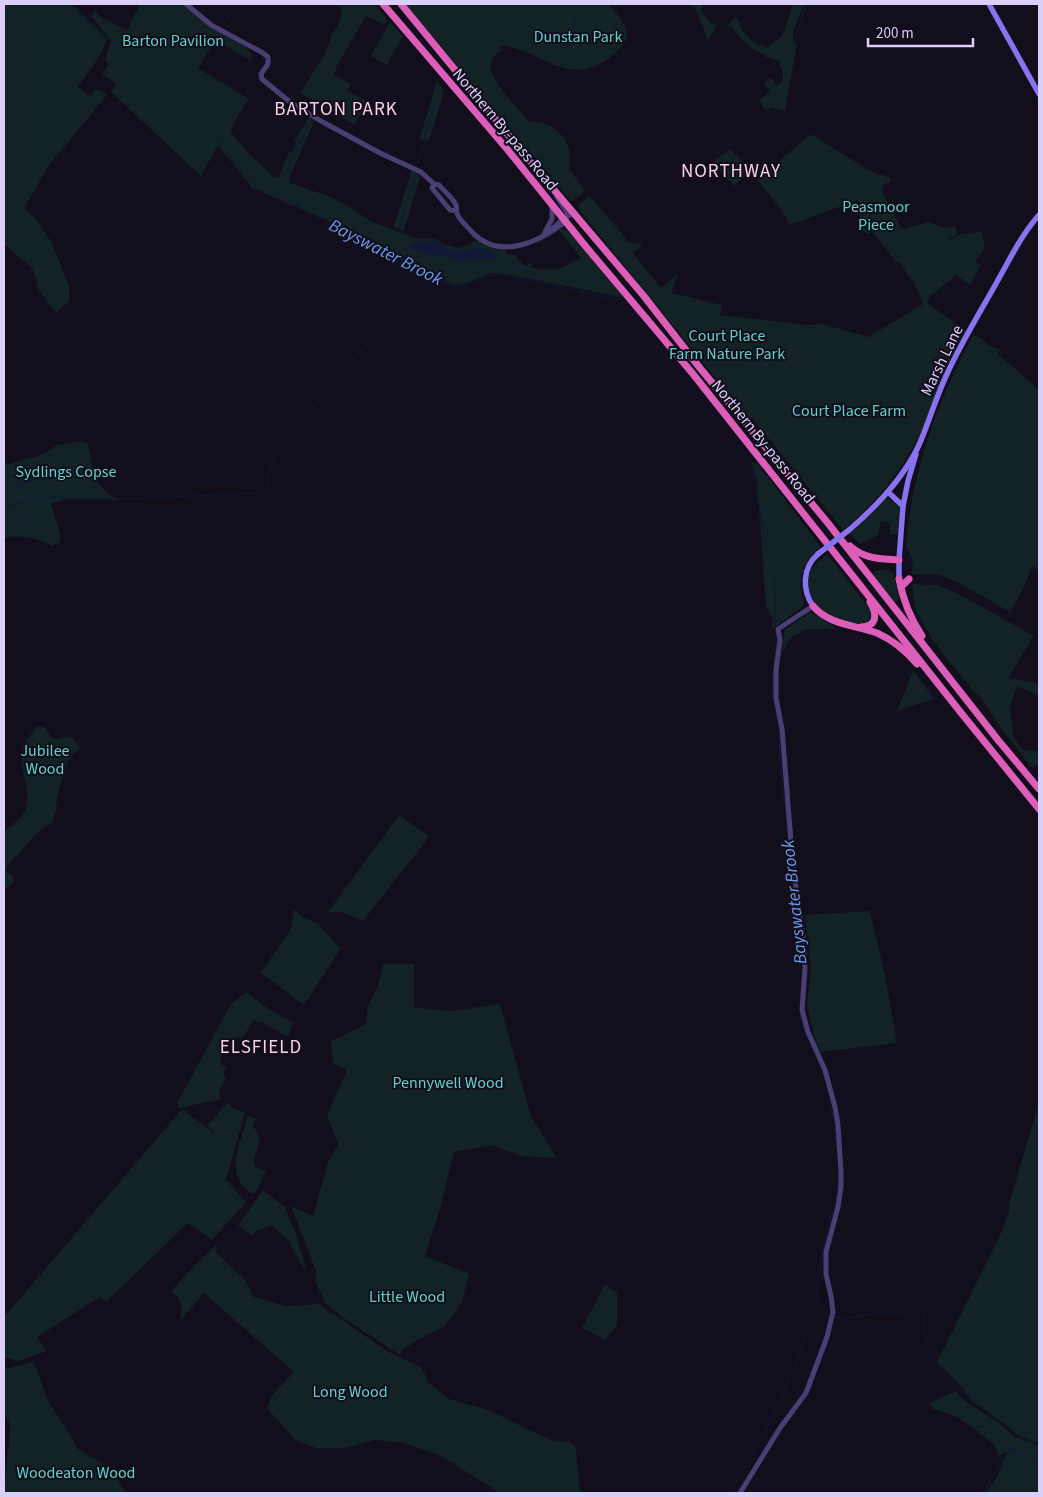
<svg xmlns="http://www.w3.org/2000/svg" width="1043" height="1497" font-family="'Source Sans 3',sans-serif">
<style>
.green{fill:#122225}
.water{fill:#101938}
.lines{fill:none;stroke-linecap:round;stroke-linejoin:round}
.stream{stroke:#101938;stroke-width:1}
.tertiary{stroke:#493f75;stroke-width:5}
.secondary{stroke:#8872ed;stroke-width:5.5}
.trunk{stroke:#dc5eb9;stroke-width:7}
.secondary-bridge{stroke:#8872ed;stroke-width:5.5}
.labels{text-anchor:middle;stroke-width:4;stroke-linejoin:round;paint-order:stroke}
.park-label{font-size:16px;fill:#65cfc5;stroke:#120e1c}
.street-label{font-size:16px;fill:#dacff9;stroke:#120e1c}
.water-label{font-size:18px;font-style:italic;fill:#6a9bec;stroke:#120e1c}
.quarter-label{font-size:19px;letter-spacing:1px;fill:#f9d1e4;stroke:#120e1c}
</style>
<rect width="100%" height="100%" fill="#120e1c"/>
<g class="green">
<polygon points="4,4 67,4 74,7 107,40 99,57 78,87 90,96 95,89 98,91 99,90 107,95 50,164 24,208 37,221 52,243 69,286 69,301 56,313 37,287 37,282 32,268 4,244 6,240 4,239"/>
<polygon points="140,4 182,4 209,27 244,46 253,55 250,60 215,40 198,68 249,99 233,124 231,132 247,152 274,177 278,177 280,174 289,151 292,152 296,143 294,141 309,118 314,122 289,178 290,183 331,197 351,208 372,222 416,238 435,239 446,245 458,248 466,246 476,240 486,245 505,250 506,254 516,255 517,260 521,260 522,265 528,266 528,264 532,264 532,268 542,270 559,269 581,258 559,230 550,237 543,240 543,241 534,245 535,243 559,229 563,228 568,231 621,295 620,297 505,274 491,273 467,283 454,284 426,275 326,220 255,189 253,189 218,145 201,176 111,92 116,84 102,74 109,64 105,61 111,40 91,16 95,11 101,17 127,30"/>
<polygon points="339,4 374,4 387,19 384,25 366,16 335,69 336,70 334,75 350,84 347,91 366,101 355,125 300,93 325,54 332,34 340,21 342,13"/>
<path d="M405 4H609C622 21 638 35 616 52 611 56 606 61 600 64 575 77 554 65 530 54 521 50 511 47 501 45L500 49H505C477 61 496 82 508 97 515 105 521 113 528 121L542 123 551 126 564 137 570 152 569 169 584 189V192L573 201 570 200Z"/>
<polygon points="690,4 702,4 702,8 700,10 711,24 713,23 715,25 718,23 708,41 697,11"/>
<path d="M793 4H804L793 32V42L797 43 785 111 771 107 766 111 759 101 770 91 764 83 770 77 777 85 783 81V71L779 65 780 61 765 57V55C750 49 741 40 731 26L730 27 728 25 735 17 741 23 739 25C744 33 751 41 759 46L761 44 767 48 781 37 785 29Z"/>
<polygon points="390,22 403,36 387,65 371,56"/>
<polygon points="437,81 444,91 431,135 427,141 420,139 420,137"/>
<path d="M810 135H812L874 173 890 177V182L884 184 882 192 902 229 929 222 945 228 955 226 957 234 954 237 949 238 948 237 949 239 955 238 957 235 982 231 985 248 975 262 981 265 970 285 956 275 931 296 927 303 966 331 945 369 944 375C934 397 927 422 916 442 897 478 874 504 843 530L752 418H748L580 211 578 205 590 196 630 243 637 244 643 240 639 248 633 253 661 288 677 274 678 276 676 278 671 293 722 305 720 315 809 325 822 324 868 337 923 304 915 285 899 262 897 263 873 232 867 234 861 229 858 200 790 225 783 212 757 179Z"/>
<polygon points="730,149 744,163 742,165 745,168 747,167 751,171 734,186 714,163 716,159"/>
<polygon points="412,171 420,176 404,230 402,231 394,227 411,172"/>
<path d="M973 335 977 336 992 347 1001 350 998 354 1039 390V570L1032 566 1024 587 1010 612 959 583 940 575 912 574C912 569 913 563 912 559 911 553 906 551 906 545 912 471 938 400 973 335Z"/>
<path d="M80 441 87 443C95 471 91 486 119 500L65 499 51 504 60 533V542L53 546C38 539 21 534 4 538V465L31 458 41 455 57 445Z"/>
<path d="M751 462 758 464 821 547C808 557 798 573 801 590 802 597 805 600 803 606L771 630 773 619 766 606 757 481Z"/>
<polygon points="886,499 889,499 900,505 898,534 890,534 890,523 881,521 878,535 861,544 849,534"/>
<polygon points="827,554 868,607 871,616 868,622 855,624 826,615 813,601 809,592 807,580 811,569"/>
<polygon points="884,569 893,573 899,598 896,602 891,601 875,578 873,572"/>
<polygon points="912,584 938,585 961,595 1034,636 1008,678 1039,683 1039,696 1017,686 1010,706 1013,736 1023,750 1039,751 1039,764 1032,768 1001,728 982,699 972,690 933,641 915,608"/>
<path d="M809 612C818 614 828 624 837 629H807L791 638 782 652 784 631Z"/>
<polygon points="913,670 934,699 897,711"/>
<path d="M38 726 46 728 52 738 58 739 66 736 72 737 81 748 72 755 66 765 57 797 56 812 52 822 39 831 7 866 6 871 14 877C13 884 11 887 4 888V832C9 827 16 822 21 817 37 796 18 774 22 752 23 742 32 734 38 726Z"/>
<polygon points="399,815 429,837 363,921 341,912 328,912"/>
<polygon points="294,909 301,916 318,924 341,949 304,1005 261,973 291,929"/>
<polygon points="870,911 885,975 897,1043 821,1052 815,1040 807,1005 811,969 805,915"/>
<polygon points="383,964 414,964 414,1007 451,1011 500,1004 531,1116 557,1158 521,1156 491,1145 454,1152 440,1209 425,1256 469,1274 462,1302 445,1326 421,1338 402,1350 400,1355 345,1319 325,1303 316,1283 316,1271 291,1206 313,1216 328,1162 338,1144 327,1115 347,1070 333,1063 331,1041 366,1024 368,1006 378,986"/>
<polygon points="246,992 263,1005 293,1023 288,1037 262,1022 260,1023 254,1020 242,1039 237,1036 220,1057 221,1064 227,1068 223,1073 226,1078 219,1091 221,1099 180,1108 177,1103 231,1004"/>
<polygon points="1039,1102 1039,1437 1036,1443 1017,1434 970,1399 962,1387 937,1362 1002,1231 1009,1211 1009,1204"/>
<polygon points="227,1103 235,1109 245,1113 226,1180 246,1202 212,1240 188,1223 106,1302 100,1297 37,1337 47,1351 19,1361 4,1357 4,1317 182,1109 214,1133 215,1132 207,1126"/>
<path d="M248 1115 256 1119 253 1126 260 1137 254 1162 255 1166 266 1172 255 1193 253 1194C222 1176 241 1142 248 1115Z"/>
<polygon points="263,1190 285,1207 295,1232 306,1268 304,1269 288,1240 272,1226 257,1230 252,1236 238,1225"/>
<path d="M217 1244 216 1252 245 1280 254 1297 287 1306 319 1304 387 1351 420 1367 425 1374 428 1382 449 1399 491 1411 531 1431 551 1440 570 1442 576 1448 580 1493H500L441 1456 404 1443 375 1440 344 1448H316L295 1440 267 1408 272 1395 294 1372 204 1293 180 1321C183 1307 182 1299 171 1291L194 1266Z"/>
<polygon points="605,1284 617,1293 617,1325 605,1340 582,1328"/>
<polygon points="34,1362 48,1401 67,1430 77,1448 112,1470 126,1493 4,1493 8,1451 10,1425 4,1412 4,1369"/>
<polygon points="956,1391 966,1402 998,1422 1015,1437 1039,1445 1039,1491 1037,1493 986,1493 997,1476 1008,1452 998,1456 995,1446 975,1429 955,1416 933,1409 930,1403"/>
</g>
<path class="water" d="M433 241 440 243 444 247V248C457 255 466 251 479 247L495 254 493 259H473L464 261 448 257H438L409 247C414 240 425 243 433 241Z"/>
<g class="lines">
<g class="stream">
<polyline points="67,4 75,7 111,41 186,102 229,154 256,188 278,195 394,261 425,276 454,286 467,284 491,275 504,275 620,300 751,462 765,541 774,558 776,625"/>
<polyline points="93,15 93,14"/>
<polyline points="223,26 233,9"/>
<polyline points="571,38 574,31 574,15"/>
<polyline points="793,46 806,4"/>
<polyline points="566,54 569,43"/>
<polyline points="562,67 563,61"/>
<polyline points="440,92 442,85"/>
<polyline points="231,121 248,91"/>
<polyline points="424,139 435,102"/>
<polyline points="219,140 224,133"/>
<polyline points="418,164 423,146"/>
<polyline points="287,171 308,125"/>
<polyline points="408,198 415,175"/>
<polyline points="400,230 406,206"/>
<polyline points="397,246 395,253 398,262"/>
<polyline points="499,257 504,259 525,270 552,279 553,285"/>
<polyline points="266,491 270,466 275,453 354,358 414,296 425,276"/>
<polyline points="4,494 51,472"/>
<polyline points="4,509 24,501 49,498 124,499 261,493"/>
<polyline points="4,518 46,514"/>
<polyline points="1016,563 1039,572"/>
<polyline points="777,642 773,676 772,697 778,722"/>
<polyline points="779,726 780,759 790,854"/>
<polyline points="798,920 802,953"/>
<polyline points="800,1014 802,1025 805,1032"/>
<polyline points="821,1067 825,1080"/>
<polyline points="830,1099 837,1147"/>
<polyline points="831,1315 828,1315 820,1308 817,1298 817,1288 826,1234 837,1197 839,1178"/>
<polyline points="835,1316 844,1319 879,1313 898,1314 906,1310 913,1302 920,1307 923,1315 925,1337 931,1358 960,1388 968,1399 986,1409 1017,1434 1039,1446"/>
<polyline points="977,1426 984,1426 1005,1447 1039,1459"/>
<path d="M736 1482C757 1448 774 1416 789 1380 796 1364 803 1349 807 1333"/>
<polyline points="728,1493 732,1488"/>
<polyline points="983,1493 1010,1449"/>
</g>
<g class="tertiary">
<polyline points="186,4 211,25 263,53 268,57 268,64 261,74 262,79 290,102 319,120 380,153 421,172 434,184"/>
<polyline points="557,197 568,214 571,215"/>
<path d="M456 211 450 210 432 188 434 184 439 185C444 191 453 198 456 205 457 208 456 210 457 213 458 219 467 226 471 231 498 260 534 244 561 225L565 222 568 214"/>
<polyline points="550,231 564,218"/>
<polyline points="544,234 552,219 552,207"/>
<polyline points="740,1493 780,1428 806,1393 827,1337 833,1312 831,1296 826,1274 826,1252 838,1207 841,1187 841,1172 838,1125 835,1107 825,1070 808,1032 802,1010 805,968 804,944 793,866 782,729 776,698 776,670 780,640 778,629 813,606"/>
</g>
<g class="secondary">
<polyline points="989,4 1039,94"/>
<polyline points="888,492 903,506"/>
<path d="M849 530C877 506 903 479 919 445 929 422 936 397 947 374 962 341 981 311 998 280 1011 257 1022 234 1039 215"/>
<polyline points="899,579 899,560 903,506 908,481 916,454"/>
<path d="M813 606C802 590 802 568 818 554"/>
</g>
<g class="trunk">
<polyline points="383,4 507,149 587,248 693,374 962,714 1039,809"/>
<polyline points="401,4 538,171 643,295 700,368 827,522 998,740 1039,789"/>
<path d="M850 546C864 559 881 559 899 560"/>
<path d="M899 579C903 600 910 618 922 636"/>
<polyline points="901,587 909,579"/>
<path d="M813 606C829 625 854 625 877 633 893 640 906 651 917 664"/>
<path d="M861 627C878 626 877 614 870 602"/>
</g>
<polyline class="secondary-bridge" points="818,554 849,530"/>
</g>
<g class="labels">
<g class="park-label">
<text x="578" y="42">Dunstan Park</text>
<text x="173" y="46">Barton Pavilion</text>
<text x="876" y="212">Peasmoor<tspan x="876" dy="18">Piece</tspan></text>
<text x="727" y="341">Court Place<tspan x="727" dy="18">Farm Nature Park</tspan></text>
<text x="849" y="416">Court Place Farm</text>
<text x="66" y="477">Sydlings Copse</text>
<text x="45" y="756">Jubilee<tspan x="45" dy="18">Wood</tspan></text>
<text x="448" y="1088">Pennywell Wood</text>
<text x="407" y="1302">Little Wood</text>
<text x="350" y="1397">Long Wood</text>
<text x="76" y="1478">Woodeaton Wood</text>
</g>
<g class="street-label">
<text transform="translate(506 129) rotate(50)" y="6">Northern By-pass Road</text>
<text transform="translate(941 360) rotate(-64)" y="6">Marsh Lane</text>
<text transform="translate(764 441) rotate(51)" y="6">Northern By-pass Road</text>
</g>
<g class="water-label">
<text transform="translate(386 252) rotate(27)" y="6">Bayswater Brook</text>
<text transform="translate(794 902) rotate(-96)" y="6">Bayswater Brook</text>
</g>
<g class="quarter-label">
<text x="336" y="115">BARTON PARK</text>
<text x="731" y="177">NORTHWAY</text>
<text x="261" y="1053">ELSFIELD</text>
</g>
</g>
<rect width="1043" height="1497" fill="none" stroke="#dacff9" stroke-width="10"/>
<path d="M868 38v8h105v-8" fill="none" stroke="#dacff9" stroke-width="2.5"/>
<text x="876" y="38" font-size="15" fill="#dacff9" stroke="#120e1c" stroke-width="4" paint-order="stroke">200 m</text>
</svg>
